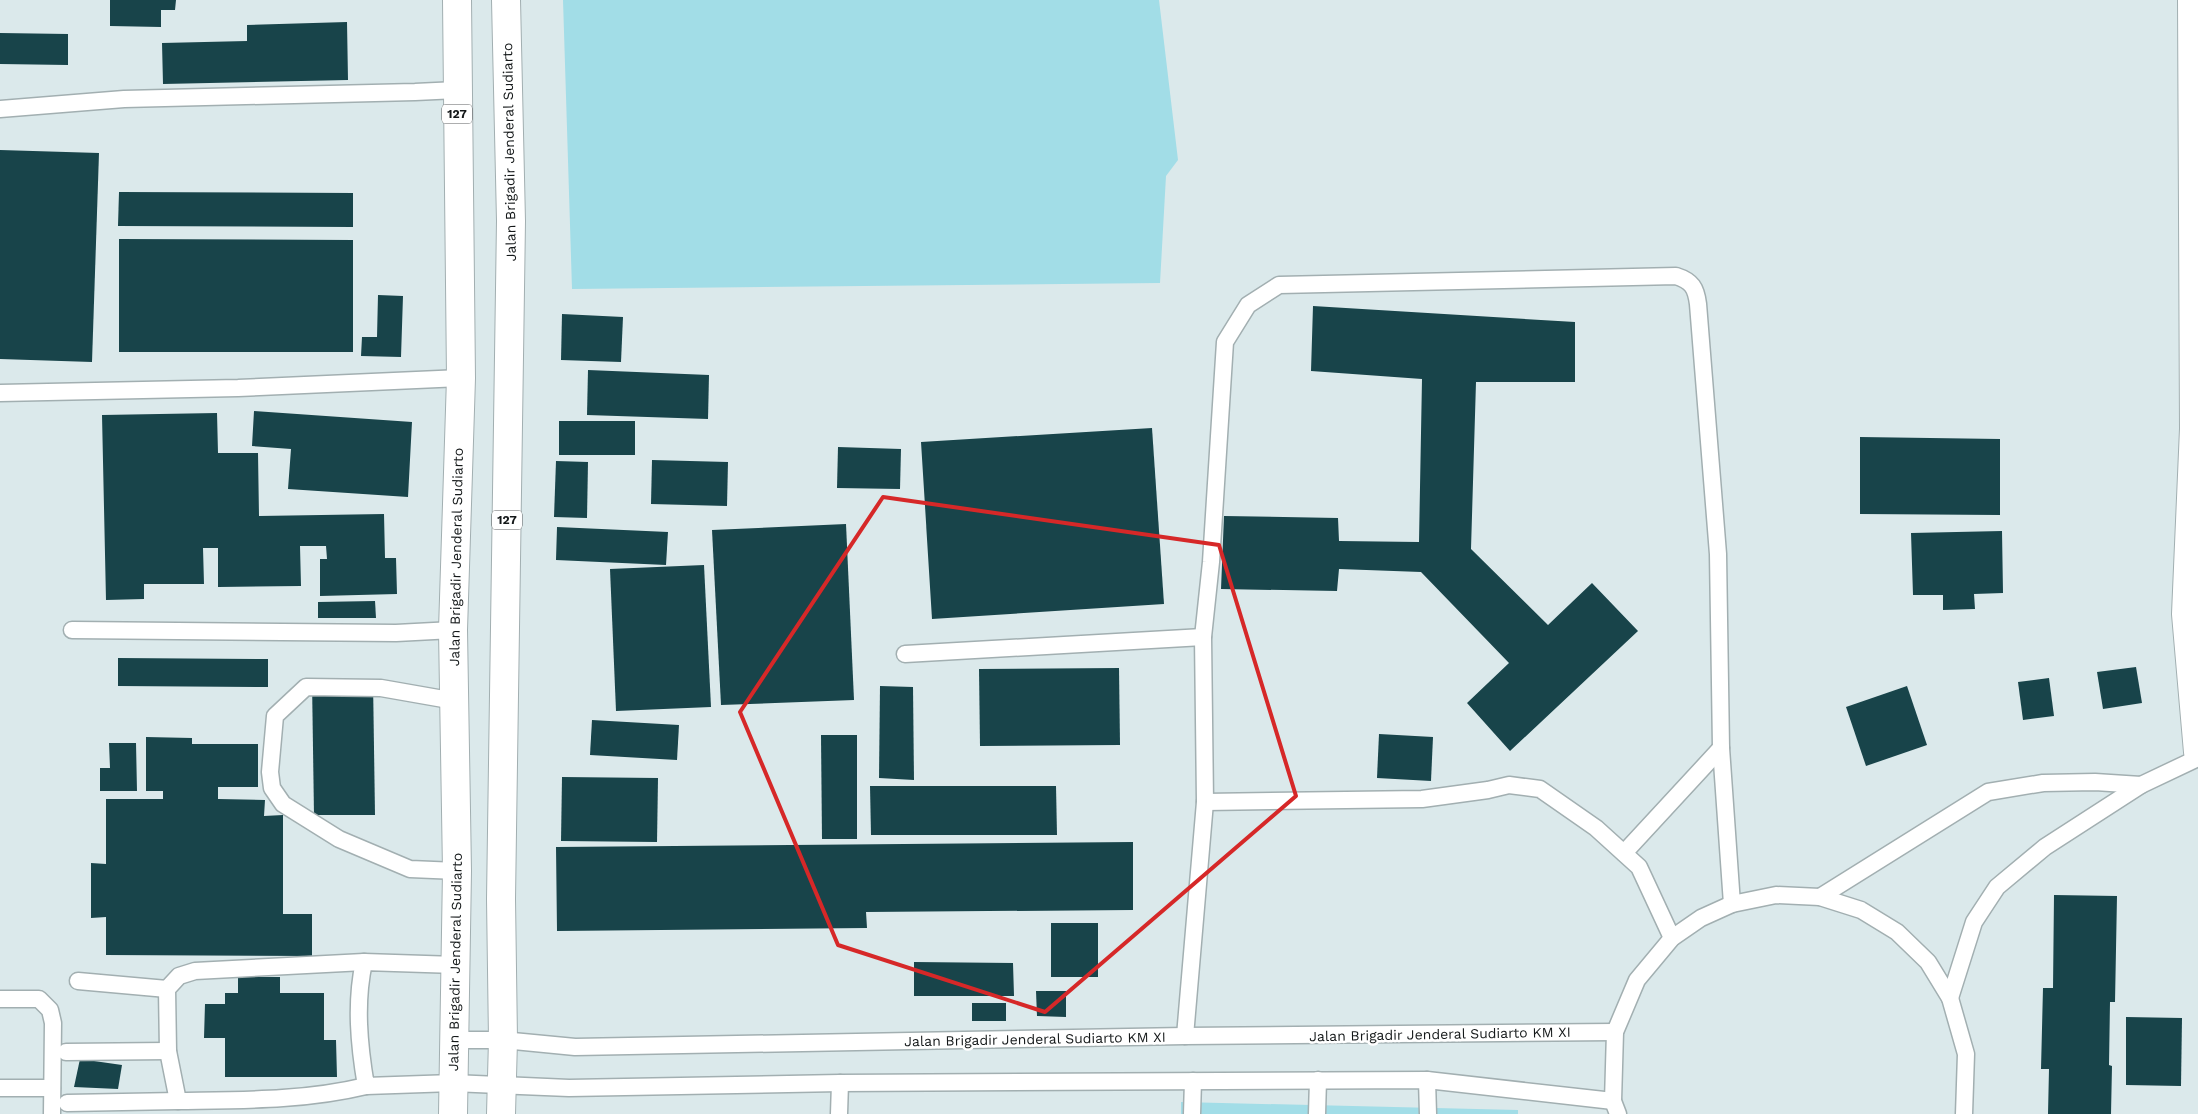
<svg xmlns="http://www.w3.org/2000/svg" width="2198" height="1114" font-family="'Work Sans',sans-serif">
<style>
.green{fill:#a2dde7}
.building{fill:#18444a}
.lines{fill:none;stroke-linecap:round;stroke-linejoin:round}
.service-casing{stroke:#a2afb1;stroke-width:19}
.minor-casing{stroke:#a2afb1;stroke-width:30}
.primary-casing{stroke:#a2afb1;stroke-width:30}
.service{stroke:#fff;stroke-width:16}
.minor{stroke:#fff;stroke-width:28}
.primary{stroke:#fff;stroke-width:28}
.marked{fill:none;stroke:#d62828;stroke-width:4;stroke-linejoin:round}
.labels{text-anchor:middle;stroke-width:5;stroke-linejoin:round;paint-order:stroke}
.shield{fill:#fff;stroke:#5a5d5e;stroke-width:1}
.shield-label{font-size:12px;font-weight:bold;fill:#141819}
.street-label{font-size:14px;fill:#141819;stroke:#fff}
</style>
<rect width="100%" height="100%" fill="#dbe9eb"/>
<g class="green">
<polygon points="563,0 1159,0 1178,160 1166,176 1160,283 572,289"/>
<polygon points="1181,1102 1518,1110 1518,1114 1181,1114"/>
</g>
<g class="building">
<polygon points="110,0 176,0 175,10 161,10 161,27 110,26"/>
<polygon points="347,22 348,80 163,84 162,43 247,41 247,25"/>
<polygon points="0,33 68,34 68,65 0,64"/>
<polygon points="0,150 99,153 92,362 0,359"/>
<polygon points="119,192 353,193 353,227 118,226"/>
<polygon points="119,239 353,240 353,352 119,352"/>
<polygon points="378,295 403,296 401,357 361,356 362,337 377,337"/>
<polygon points="1313,306 1575,322 1575,382 1476,382 1471,549 1548,625 1592,583 1638,631 1510,751 1467,703 1509,663 1421,572 1339,569 1337,591 1221,589 1224,516 1338,518 1339,541 1419,542 1422,379 1311,371"/>
<polygon points="562,314 623,317 621,362 561,360"/>
<polygon points="588,370 709,375 708,419 587,415"/>
<polygon points="254,411 412,422 408,497 288,489 291,449 252,446"/>
<polygon points="217,413 218,453 258,453 259,516 384,514 385,558 396,558 397,594 320,596 320,559 327,559 326,546 300,546 301,586 218,587 218,548 203,548 204,584 144,584 144,599 106,600 102,415"/>
<rect x="559" y="421" width="76" height="34"/>
<polygon points="1152,428 1164,604 932,619 921,442"/>
<polygon points="1860,437 2000,439 2000,515 1860,514"/>
<polygon points="838,447 901,449 900,489 837,488"/>
<polygon points="652,460 728,462 727,506 651,504"/>
<polygon points="556,461 588,462 587,518 554,517"/>
<polygon points="846,524 854,700 721,705 712,530"/>
<polygon points="557,527 668,532 666,565 556,560"/>
<polygon points="2002,531 2003,593 1974,594 1975,609 1943,610 1943,595 1913,595 1911,533"/>
<polygon points="704,565 711,707 616,711 610,569"/>
<polygon points="375,601 376,618 318,618 318,602"/>
<polygon points="118,658 268,659 268,687 118,686"/>
<polygon points="2136,667 2142,703 2103,709 2097,672"/>
<polygon points="1119,668 1120,745 980,746 979,669"/>
<polygon points="2049,678 2054,716 2023,720 2018,682"/>
<polygon points="373,680 375,815 314,815 312,681"/>
<polygon points="880,686 913,687 914,780 879,778"/>
<polygon points="1907,686 1927,745 1866,766 1846,707"/>
<polygon points="592,720 679,725 677,760 590,755"/>
<polygon points="1379,734 1433,737 1431,781 1377,778"/>
<polygon points="821,735 857,735 857,839 822,839"/>
<polygon points="146,737 192,738 192,744 258,744 258,787 218,787 218,799 265,800 264,816 283,815 283,914 312,914 312,956 106,955 106,917 91,918 91,863 106,864 106,799 163,799 163,791 146,791"/>
<polygon points="109,743 136,743 137,791 100,791 100,768 110,768"/>
<polygon points="562,777 658,778 657,842 561,841"/>
<polygon points="870,786 1056,786 1057,835 871,835"/>
<polygon points="1133,842 1133,910 866,912 867,928 557,931 556,847"/>
<polygon points="2054,895 2117,896 2115,1002 2110,1002 2109,1065 2112,1066 2111,1114 2048,1114 2049,1069 2041,1069 2043,988 2053,988"/>
<rect x="1051" y="923" width="47" height="54"/>
<polygon points="914,962 1013,963 1014,996 914,996"/>
<polygon points="238,977 280,977 280,993 324,993 324,1040 336,1040 337,1077 225,1077 225,1038 204,1038 205,1004 225,1004 225,993 238,993"/>
<polygon points="1036,991 1066,991 1066,1017 1037,1016"/>
<rect x="972" y="1003" width="34" height="18"/>
<polygon points="2126,1017 2182,1018 2181,1086 2126,1085"/>
<polygon points="80,1059 122,1065 118,1089 74,1087"/>
</g>
<g class="lines">
<defs>
<g id="service">
<polyline points="0,109 124,99 415,92 457,90"/>
<polyline points="0,393 238,388 461,378"/>
<polyline points="72,630 396,633 453,630"/>
<polyline points="905,654 1203,637"/>
<polyline points="455,701 381,688 306,687 275,716 270,772 272,788 283,804 339,839 410,869 457,871"/>
<polyline points="1205,802 1422,799 1488,790 1509,785 1540,789 1596,828 1639,867 1672,938"/>
<polyline points="1624,853 1721,748"/>
<polyline points="1820,897 1988,792 2043,783 2095,782 2141,785"/>
<path d="M364 962 195 971 179 976 167 989 168 1051 178 1101C241 1100 304 1101 366 1086"/>
<path d="M456 965 364 962C355 1003 359 1045 366 1086L453 1083 569 1088 840 1083 1427 1080 1613 1101"/>
<polyline points="78,981 167,989"/>
<polyline points="1950,998 1974,922 1997,887 2045,847 2141,785 2198,758"/>
<polyline points="0,999 39,999 50,1010 53,1023 52,1114"/>
<path d="M1185 1036 1205 802 1203 637 1211 562 1225 342 1248 305 1279 285 1676 276C1692 281 1696 288 1698 304L1718 554 1721 748 1732 904"/>
<polyline points="454,1040 503,1040 575,1047 1185,1036 1615,1032"/>
<polyline points="66,1052 168,1051"/>
<polyline points="1427,1080 1428,1114"/>
<polyline points="0,1088 52,1088"/>
<polyline points="67,1103 178,1101"/>
<polyline points="839,1114 840,1083"/>
<polyline points="1192,1114 1193,1081"/>
<polyline points="1317,1114 1318,1080"/>
<polyline points="1618,1114 1613,1101 1615,1032 1637,980 1672,938 1701,918 1732,904 1776,895 1820,897 1861,910 1897,932 1928,962 1950,998 1966,1054 1964,1114"/>
</g>
<polyline id="minor" points="2192,0 2194,429 2186,614 2198,752"/>
<g id="primary">
<polyline points="453,1114 457,871 453,630 461,378 457,0"/>
<polyline points="501,1114 503,1040 501,899 511,221 506,0"/>
</g>
</defs>
<use href="#service" class="service-casing"/>
<use href="#minor" class="minor-casing"/>
<use href="#primary" class="primary-casing"/>
<use href="#service" class="service"/>
<use href="#minor" class="minor"/>
<use href="#primary" class="primary"/>
</g>
<path class="marked" d="M883 497 1219 545 1296 796 1045 1012 838 945 740 712Z"/>
<g class="labels">
<g class="shield">
<rect x="442" y="104.5" width="30" height="19" rx="4"/>
<rect x="492" y="510.5" width="30" height="19" rx="4"/>
</g>
<g class="shield-label">
<text x="457" y="118">127</text>
<text x="507" y="524">127</text>
</g>
<g class="street-label">
<text transform="translate(509 152) rotate(-91)" y="5">Jalan Brigadir Jenderal Sudiarto</text>
<text transform="translate(456 557) rotate(-89)" y="5">Jalan Brigadir Jenderal Sudiarto</text>
<text transform="translate(455 962) rotate(-89)" y="5">Jalan Brigadir Jenderal Sudiarto</text>
<text transform="translate(1440 1034) rotate(-1)" y="5">Jalan Brigadir Jenderal Sudiarto KM XI</text>
<text transform="translate(1035 1039) rotate(-1)" y="5">Jalan Brigadir Jenderal Sudiarto KM XI</text>
</g>
</g>
</svg>
